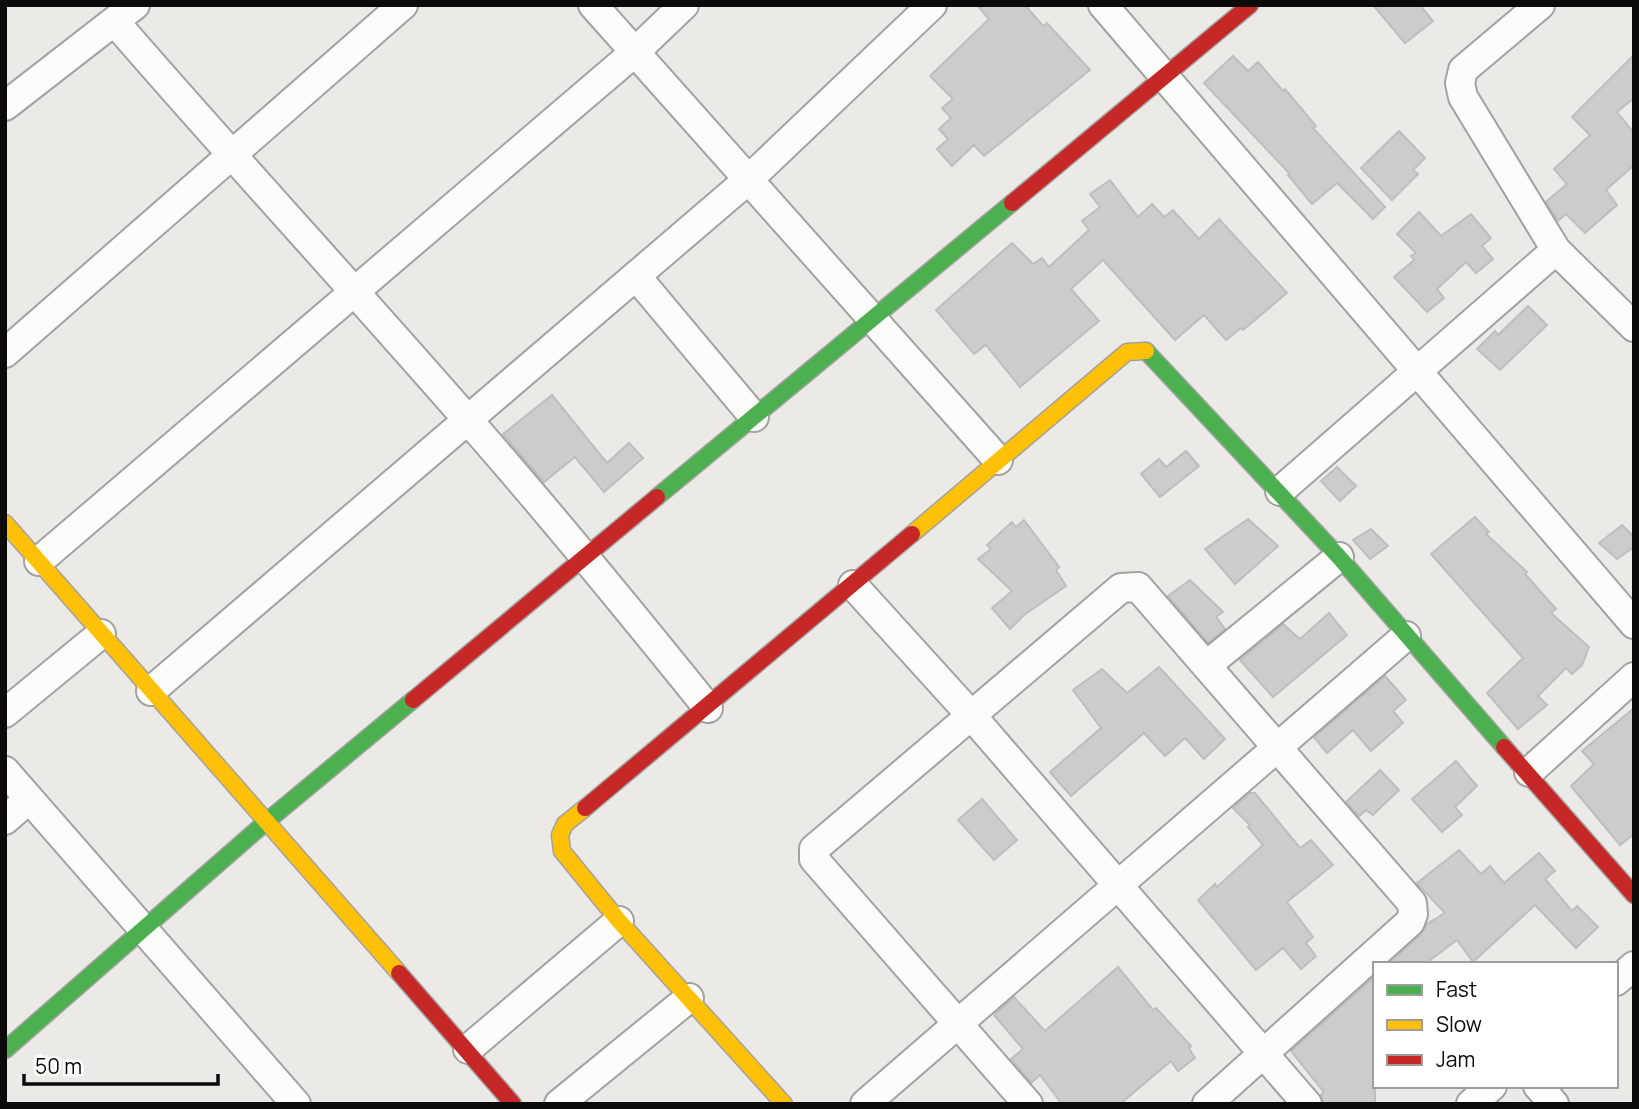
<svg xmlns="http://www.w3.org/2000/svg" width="1639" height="1109" font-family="Manrope,sans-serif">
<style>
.building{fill:#cdccca;stroke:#c0bebc;stroke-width:2}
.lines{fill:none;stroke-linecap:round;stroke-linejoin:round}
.street-casing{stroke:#a3a2a0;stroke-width:32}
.fast-casing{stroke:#a3a2a0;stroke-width:19}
.slow-casing{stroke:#a3a2a0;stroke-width:19}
.jam-casing{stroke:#a3a2a0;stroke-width:19}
.street{stroke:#fcfcfb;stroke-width:28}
.fast{stroke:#4caf50;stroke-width:16}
.slow{stroke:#ffc107;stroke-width:16}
.jam{stroke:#c62828;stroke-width:16}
</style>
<rect width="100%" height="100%" fill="#ebeae7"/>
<g class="building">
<polygon points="977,5 1025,5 1043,26 1047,23 1090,70 984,156 974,145 952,166 937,149 948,139 939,129 951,118 942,108 953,99 930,76 989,19"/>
<polygon points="1373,5 1420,5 1433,21 1405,43"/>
<polygon points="1634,55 1634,98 1617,112 1634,133 1634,165 1606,190 1617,205 1585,233 1566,214 1558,221 1546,202 1567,184 1554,169 1590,135 1572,117"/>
<polygon points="1233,56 1248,71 1258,62 1283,91 1285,89 1316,126 1313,128 1385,207 1373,219 1337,183 1312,204 1288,175 1290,174 1204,83"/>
<polygon points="1399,131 1425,158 1413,170 1418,174 1392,200 1361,168"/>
<polygon points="1110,180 1138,217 1152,204 1164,217 1173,210 1199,239 1219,219 1287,293 1243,330 1241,328 1226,340 1204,315 1175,340 1103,260 1071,289 1099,321 1020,387 986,345 974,354 936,310 1012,243 1033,264 1042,258 1049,267 1089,230 1082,221 1100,207 1090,194"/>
<polygon points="1419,212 1441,236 1471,214 1491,238 1482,246 1493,259 1476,273 1466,262 1437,289 1444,298 1427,312 1394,277 1414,260 1411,256 1416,253 1397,234"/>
<polygon points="1528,306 1547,325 1500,370 1477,349 1495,331 1498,335"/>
<polygon points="552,395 607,463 629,443 643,458 604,492 575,457 544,482 503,434"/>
<polygon points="1186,451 1199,466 1160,497 1141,474 1159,459 1166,467"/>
<polygon points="1337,467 1356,486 1340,501 1321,481"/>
<polygon points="1475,517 1489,532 1486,534 1527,572 1525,574 1556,609 1551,613 1589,647 1582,665 1572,674 1566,668 1538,696 1547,705 1518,729 1487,693 1523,658 1431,554"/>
<polygon points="1248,519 1278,546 1235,584 1205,549"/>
<polygon points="1024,520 1059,567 1056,570 1066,586 1024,615 1010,629 992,608 1012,591 978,559 991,549 987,545 1012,522 1016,527"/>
<polygon points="1622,525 1634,537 1634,547 1617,559 1599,543"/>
<polygon points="1371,529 1388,546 1370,559 1353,540"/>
<polygon points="1190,580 1223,612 1216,617 1225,629 1208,643 1168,596"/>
<polygon points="1329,613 1347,635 1273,697 1240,660 1283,624 1300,639"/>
<polygon points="1159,667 1225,739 1204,759 1185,738 1165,756 1144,733 1071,796 1050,772 1101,728 1073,690 1102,669 1127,693"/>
<polygon points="1385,676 1406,700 1393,711 1403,723 1371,751 1353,730 1327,753 1314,737"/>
<polygon points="1634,708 1634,834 1620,845 1571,786 1594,764 1582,751"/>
<polygon points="1456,761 1477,786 1455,807 1462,815 1442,832 1412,799"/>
<polygon points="1380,770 1399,790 1373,815 1366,810 1359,816 1346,802"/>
<polygon points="1250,793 1255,793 1300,848 1311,840 1333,865 1287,902 1313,937 1306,943 1316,956 1301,969 1283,948 1256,970 1198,900 1215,884 1217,887 1263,845 1248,827 1250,825 1233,808"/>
<polygon points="982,799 1017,840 994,860 958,820"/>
<polygon points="1459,850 1481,874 1490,866 1504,883 1539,853 1555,871 1545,879 1572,911 1577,906 1598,927 1576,948 1535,905 1473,962 1457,940 1425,964 1388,964 1421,934 1427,924 1445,913 1417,883"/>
<polygon points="1118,967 1153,1010 1156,1008 1191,1046 1189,1048 1195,1058 1178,1071 1171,1061 1120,1104 1062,1104 1040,1075 1031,1083 1011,1059 1023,1049 994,1015 1014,997 1045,1031"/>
<polygon points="1375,976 1375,1104 1323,1104 1321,1095 1324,1092 1291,1051"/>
</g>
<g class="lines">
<defs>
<g id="street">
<polyline points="593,5 998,460"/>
<polyline points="1103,5 1634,624"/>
<polyline points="1540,5 1463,70 1460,83 1463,97 1556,250 1634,327"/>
<path d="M115 22C231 156 351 286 467 419 550 513 629 610 708 708"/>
<polyline points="5,106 135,5"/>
<polyline points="636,276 754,417"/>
<polyline points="5,353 403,5"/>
<polyline points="1280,491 1556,250"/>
<polyline points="39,561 635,52 684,5"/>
<polyline points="853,585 970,714 1307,1104"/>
<polyline points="1207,665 1339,557"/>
<polyline points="151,691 749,179 932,5"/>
<polyline points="5,713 101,634"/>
<polyline points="5,771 296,1104"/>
<polyline points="1529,772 1634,677"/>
<polyline points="5,820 29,799"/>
<polyline points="1616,981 1634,966"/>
<polyline points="468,1049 619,921"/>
<polyline points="1538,1086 1554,1104"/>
<polyline points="559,1104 689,998"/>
<polyline points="865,1104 1406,636"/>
<polyline points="1028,1104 814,859 814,849 1121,588 1138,587 1412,903 1413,914 1410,922 1207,1104"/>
<polyline points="1471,1104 1492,1086"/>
</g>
<g id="fast">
<polyline points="1146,351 1339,557 1504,747"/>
<polyline points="657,497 1012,203"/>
<polyline points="5,1050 266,822 413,700"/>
</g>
<g id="slow">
<polyline points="5,523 399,973"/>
<polyline points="912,534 1127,352 1146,351"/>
<polyline points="585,808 565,824 560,835 562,851 619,921 784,1104"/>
</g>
<g id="jam">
<polyline points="1012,203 1250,5"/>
<polyline points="413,700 657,497"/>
<polyline points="1504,747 1634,895"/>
<polyline points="585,808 912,534"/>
<polyline points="399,973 513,1104"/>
</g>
</defs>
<use href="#street" class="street-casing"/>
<use href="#fast" class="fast-casing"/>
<use href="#slow" class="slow-casing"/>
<use href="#jam" class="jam-casing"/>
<use href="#street" class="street"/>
<use href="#fast" class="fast"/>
<use href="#slow" class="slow"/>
<use href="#jam" class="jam"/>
</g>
<rect width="1639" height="1109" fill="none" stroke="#0c0b0a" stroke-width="14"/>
<rect x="1373" y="962" width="245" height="126" fill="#ffffff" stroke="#9e9d9d" stroke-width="2"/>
<rect x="1387" y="985" width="35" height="10" fill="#4caf50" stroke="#9e9d9d" stroke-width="2"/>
<text x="1436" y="997" font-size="21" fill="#0c0b0a">Fast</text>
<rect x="1387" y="1020" width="35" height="10" fill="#ffc107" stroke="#9e9d9d" stroke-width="2"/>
<text x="1436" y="1032" font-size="21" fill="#0c0b0a">Slow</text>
<rect x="1387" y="1055" width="35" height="10" fill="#c62828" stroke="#9e9d9d" stroke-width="2"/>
<text x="1436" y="1067" font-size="21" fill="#0c0b0a">Jam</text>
<path d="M24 1074v10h194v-10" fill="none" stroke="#0c0b0a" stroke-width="3.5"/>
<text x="35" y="1074" font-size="21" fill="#0c0b0a" stroke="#ffffff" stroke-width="5" paint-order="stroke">50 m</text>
</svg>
